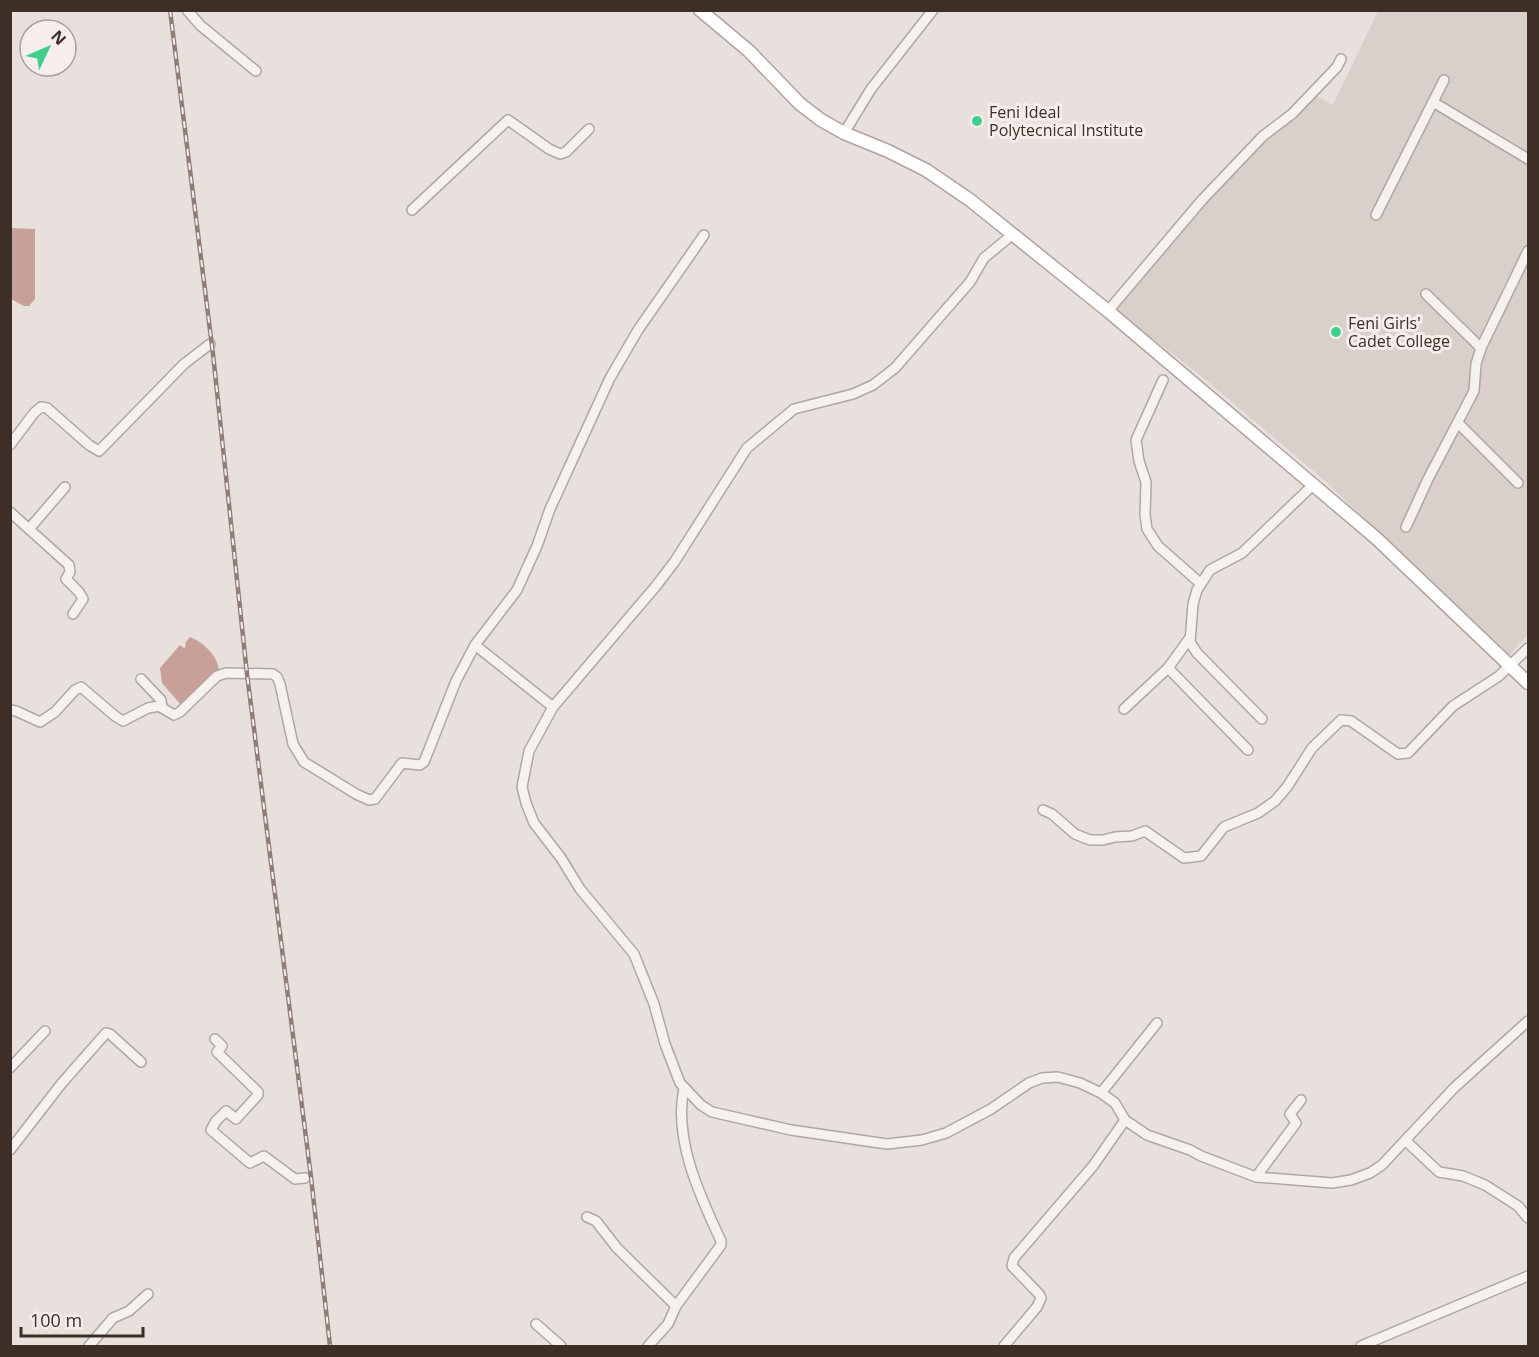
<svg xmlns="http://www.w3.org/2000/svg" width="1539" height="1357" font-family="'Open Sans',sans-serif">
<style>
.built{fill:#d9cfcb}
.water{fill:#c7a197}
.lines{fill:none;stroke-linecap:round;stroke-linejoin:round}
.minor-casing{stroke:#b1a7a2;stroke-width:12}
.major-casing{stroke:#b2a29c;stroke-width:15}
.minor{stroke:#f5f1ef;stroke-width:9}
.major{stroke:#fff;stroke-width:12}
.rail-casing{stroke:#907e76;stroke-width:4.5}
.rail{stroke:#f5eeec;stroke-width:2;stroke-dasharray:7;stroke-linecap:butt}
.poi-dot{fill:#40ce8c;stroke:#f5eeec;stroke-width:2}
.labels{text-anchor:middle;stroke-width:6;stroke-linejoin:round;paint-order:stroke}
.poi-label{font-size:16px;fill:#3d2e26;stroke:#f5eeec;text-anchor:start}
</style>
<rect width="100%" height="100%" fill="#e7e0dd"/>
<polygon class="built" points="1378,11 1528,11 1528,634 1509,656 1324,480 1195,371 1114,309 1205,198 1308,92 1333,105"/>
<g class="water">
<polygon points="11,228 35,229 35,299 29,306 24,306 11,299"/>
<path d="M190 637C203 642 219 656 219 672L181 705 162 683 160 668 180 645 184 648 186 646 185 643Z"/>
</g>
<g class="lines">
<defs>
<g id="minor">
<polyline points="187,10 200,25 256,71"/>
<polyline points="1433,102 1528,159"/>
<polyline points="844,133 871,89 933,10"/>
<polyline points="412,210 508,120 549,149 560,154 566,152 589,129"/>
<polyline points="1376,215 1444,80"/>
<polyline points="1013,234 984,258 970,282 895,368 873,385 853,394 794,409 747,448 675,561 656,586 553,707 529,751 522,787 526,803 534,823 561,858 580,889 634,954 654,1004 665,1044 680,1083 701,1105 712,1112 791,1130 887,1144 922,1140 946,1133 991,1109 1029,1083 1042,1078 1058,1077 1080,1083 1101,1093 1115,1103 1125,1120 1147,1135 1190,1150 1201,1156 1256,1177 1332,1183 1351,1180 1370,1173 1382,1165 1455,1087 1528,1021"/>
<polyline points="1426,294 1481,348"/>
<polyline points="1108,311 1202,200 1263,136 1292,114 1337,67 1341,59"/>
<polyline points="1163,380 1136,440 1139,461 1146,482 1145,515 1147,529 1158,546 1200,583"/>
<polyline points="1458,423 1518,483"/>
<polyline points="10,445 34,413 41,407 47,408 89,445 99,451 184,364 210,344"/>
<polyline points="10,512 69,565 70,572 66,579 79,592 83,599 73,614"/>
<polyline points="1406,527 1428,479 1474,391 1476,364 1481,348 1528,251"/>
<polyline points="29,529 65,487"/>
<polyline points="475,645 553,707"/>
<polyline points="1168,668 1248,750"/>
<polyline points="141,679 161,700 162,708"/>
<polyline points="1124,709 1168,668 1189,639"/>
<polyline points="10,710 16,711 40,722 55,712 75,690 81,687 115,716 123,721 148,708 159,706 174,715 180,712 217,676 226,673 273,674 277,677 280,684 293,744 304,762 356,794 369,800 375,799 402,763 420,765 424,762 456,681 475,645 517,590 537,546 550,509 610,378 638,330 704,235"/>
<polyline points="1262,719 1197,653 1190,642 1193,604 1197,590 1210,570 1242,553 1313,485"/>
<polyline points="1043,810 1052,814 1075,834 1090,840 1103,840 1115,837 1132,836 1145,831 1184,858 1201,856 1224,827 1258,813 1275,801 1287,787 1312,748 1341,720 1351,721 1398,754 1408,753 1453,706 1499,676 1528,648"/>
<polyline points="215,1039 222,1046 217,1052 258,1092 258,1095 236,1119 226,1111 216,1121 211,1130 250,1163 264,1156 295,1179 305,1178"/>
<polyline points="10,1068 45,1031"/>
<polyline points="1101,1093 1157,1023"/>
<polyline points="1406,1141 1439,1172 1463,1176 1485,1185 1518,1206 1528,1218"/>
<polyline points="10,1150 62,1083 106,1033 110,1034 141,1062"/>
<polyline points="1256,1177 1296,1123 1290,1114 1301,1100"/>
<polyline points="587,1217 596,1221 617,1248 676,1306"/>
<polyline points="536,1324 561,1346"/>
<polyline points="89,1346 113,1318 129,1311 148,1294"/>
<path d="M648 1346 668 1324 676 1306 721 1245V1241C700 1196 673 1139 684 1088"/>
<polyline points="1004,1346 1037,1307 1041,1298 1039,1294 1012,1266 1014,1258 1093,1166 1125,1120"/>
<polyline points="1361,1346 1528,1276"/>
</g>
<polyline id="major" points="700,10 749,51 800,104 821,120 844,133 888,151 926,170 970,200 1108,311 1376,538 1528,683"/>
</defs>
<use href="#minor" class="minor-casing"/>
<use href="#major" class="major-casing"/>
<use href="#minor" class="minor"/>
<use href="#major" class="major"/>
<defs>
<polyline id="rail" points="170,10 213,354 247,674 311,1177 330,1346"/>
</defs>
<use href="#rail" class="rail-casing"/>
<use href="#rail" class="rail"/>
</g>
<g class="poi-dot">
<circle cx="977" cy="121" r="6"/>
<circle cx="1336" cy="332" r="6"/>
</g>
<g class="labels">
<g class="poi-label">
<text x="989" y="118">Feni Ideal<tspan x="989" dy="18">Polytecnical Institute</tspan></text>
<text x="1348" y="329">Feni Girls'<tspan x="1348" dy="18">Cadet College</tspan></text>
</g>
</g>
<rect width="1539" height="1357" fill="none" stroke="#3d2e26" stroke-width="24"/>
<g transform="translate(48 48) rotate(46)"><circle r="28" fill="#f5eeec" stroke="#aba19d" stroke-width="1.5"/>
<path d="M0-4.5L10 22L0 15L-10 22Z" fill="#40ce8c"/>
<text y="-9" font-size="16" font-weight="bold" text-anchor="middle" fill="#3d2e26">N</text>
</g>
<path d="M21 1327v9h122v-9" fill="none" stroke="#3d2e26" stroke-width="3"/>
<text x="30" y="1327" font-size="18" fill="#3d2e26" stroke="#f5eeec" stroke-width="4.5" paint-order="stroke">100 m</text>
</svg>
